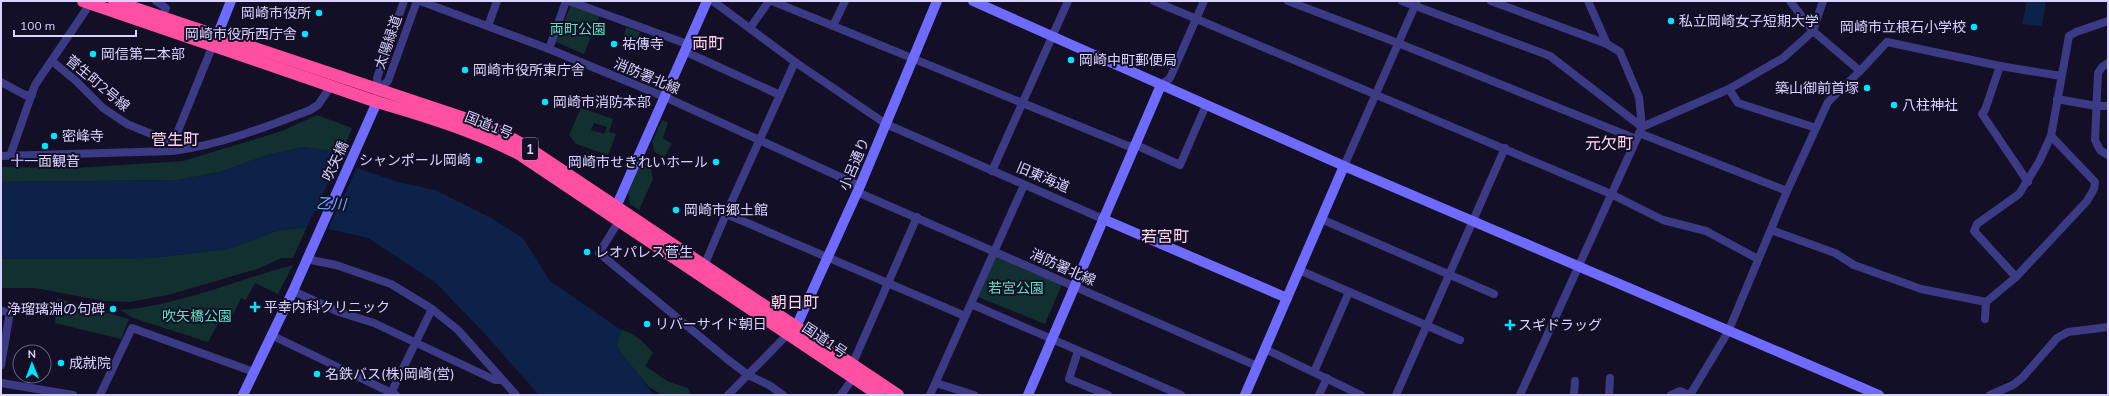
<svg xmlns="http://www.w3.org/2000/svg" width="2109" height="396" font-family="Mulish,'Noto Sans JP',sans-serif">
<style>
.green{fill:#12302f;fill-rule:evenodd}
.water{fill:#0c2248}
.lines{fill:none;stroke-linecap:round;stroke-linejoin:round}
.river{stroke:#0c2248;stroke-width:15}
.street{stroke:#3d3a85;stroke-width:8}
.secondary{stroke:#6f6bff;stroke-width:10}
.highway{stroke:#ff4fa3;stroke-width:12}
.poi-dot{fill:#00e5ff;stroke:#130f26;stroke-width:1.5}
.labels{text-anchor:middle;stroke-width:4;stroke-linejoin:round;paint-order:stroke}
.shield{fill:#130f26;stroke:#9e99be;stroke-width:1}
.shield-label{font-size:13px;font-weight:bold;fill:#d9d4ff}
.poi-label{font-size:14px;fill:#d9d4ff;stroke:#130f26;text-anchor:start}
.park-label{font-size:14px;fill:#5fe0c0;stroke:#130f26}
.street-label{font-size:14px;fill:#d9d4ff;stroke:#130f26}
.water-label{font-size:15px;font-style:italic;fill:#62b6ff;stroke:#130f26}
.quarter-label{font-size:16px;fill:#ffd6f0;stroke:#130f26}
</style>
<rect width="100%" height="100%" fill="#130f26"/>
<g class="green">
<polygon points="571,5 600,15 584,54 556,42"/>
<polygon points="626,27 640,32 634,51 625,48 622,44"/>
<path d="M581 108 613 119 609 132 616 134 608 155 576 144 569 135ZM594 123 607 127 604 134 591 130Z"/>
<polygon points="317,115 352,128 342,153 303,147 264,156 220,172 178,180 1,182 1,167 75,168 183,161 282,131"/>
<polygon points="662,120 668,123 663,138 672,144 664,157 655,152 652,142"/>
<polygon points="642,159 650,164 653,179 639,210 630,204 628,193"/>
<polygon points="307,227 293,258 282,258 257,269 168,295 130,302 104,301 35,288 1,288 1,259 152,258 228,249 276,231"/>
<polygon points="995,254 1063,282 1045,324 978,297"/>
<path d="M293 265 278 294 255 283 246 300 241 298 229 324 219 322 208 342 133 318 120 310C179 306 235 280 293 265Z"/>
<polygon points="57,298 129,319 121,339 55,323"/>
<path d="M621 330C634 332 645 343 653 353L645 366 669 382 688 388 691 395H662L648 386 616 347Z"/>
</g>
<g class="water">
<polygon points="2027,1 2046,1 2042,26 2022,24"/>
<polygon points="303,147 342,153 307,227 276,231 228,249 152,258 1,259 1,182 178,180 220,172 264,156"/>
<polygon points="357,168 398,182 435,190 493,219 523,238 550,281 621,330 617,347 654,395 539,395 486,335 436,283 368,238 328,229"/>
</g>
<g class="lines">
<polyline class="river" points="297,204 347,203 361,207"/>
<g class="street">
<polyline points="156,1 166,8 162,17"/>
<polyline points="420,1 549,49 665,97 860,186"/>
<polyline points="569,1 687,44"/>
<polyline points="713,1 795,62 886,124 1103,219"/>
<polyline points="772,1 1128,146 1136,145 1180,165 1206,105"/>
<polyline points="1154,1 1611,194 1663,220 1706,231 1758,259"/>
<polyline points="1288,1 1398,43 1636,139"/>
<polyline points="1402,1 1550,56 1642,127"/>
<polyline points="1491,1 1607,44"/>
<polyline points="1790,1 1813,31 1860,71"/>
<polyline points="488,26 497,1"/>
<polyline points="833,26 845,1"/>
<polyline points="750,28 769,1"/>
<polyline points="549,49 566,1"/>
<polyline points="684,51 780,95"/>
<polyline points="52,61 76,81 103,108 127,124 173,143"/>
<polyline points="2108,63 2102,67 2098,73 2095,140 2100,150 2108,155"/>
<polyline points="2000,66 1985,110 1982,114 2028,182"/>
<polyline points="1,82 25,95 32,95"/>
<polyline points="1161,85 1170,78 1204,1"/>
<polyline points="379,89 388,81 417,1"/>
<polyline points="1729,89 1738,103 1816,128"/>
<polyline points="2057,99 2096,106 2108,106"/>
<polyline points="377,102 379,89 377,78 404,1"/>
<polyline points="1642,127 1729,89 1783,58 1813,31 1823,1"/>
<polyline points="1639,133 1787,191"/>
<polyline points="173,148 173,143 213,45"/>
<path d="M1 156 173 151C220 145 266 127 310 110L318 105 331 86"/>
<polyline points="10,156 35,85 92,1"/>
<polyline points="1344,166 1417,1"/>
<polyline points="992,171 1068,1"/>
<polyline points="857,192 1257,366"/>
<polyline points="726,214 965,316"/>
<polyline points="1321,219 1494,294"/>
<polyline points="619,221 599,253 727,359 748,375 769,385 783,395"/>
<polyline points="1771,230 1835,253 1854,265 1921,289 1986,302 1985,319"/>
<polyline points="306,259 336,265 391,284 432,309 458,330 516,395"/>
<polyline points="704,266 726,214 795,62"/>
<polyline points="1299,270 1460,340"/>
<polyline points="2016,277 2087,201 2094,189 2095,182 2051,136"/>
<polyline points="293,291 339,312 374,323 495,380 502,380"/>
<polyline points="1986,302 2016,277 1974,231 1977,224 2019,194 2039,162 2051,136 2069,36 2076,32 2108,21"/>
<polyline points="971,304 1181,395"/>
<polyline points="1,311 10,312 1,365"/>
<polyline points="271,335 396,395"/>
<polyline points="1265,349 1361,395"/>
<polyline points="1078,351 1069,379 1108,395"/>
<polyline points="852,365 917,217"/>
<polyline points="1314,372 1349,292"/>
<polyline points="1,383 73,395"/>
<polyline points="936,383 974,395"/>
<polyline points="100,395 132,328 254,372"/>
<polyline points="390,395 432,309"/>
<polyline points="728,395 788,334"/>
<polyline points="841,395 853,378"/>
<polyline points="930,395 1024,185"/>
<polyline points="1319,395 1327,378"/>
<polyline points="1396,395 1505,148"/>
<polyline points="1520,395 1642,127 1639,97 1620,52 1607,44 1588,1"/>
<polyline points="1574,395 1575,381"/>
<polyline points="1609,395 1610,378"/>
<polyline points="1671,395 1680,391 1689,395"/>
<polyline points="1690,395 1728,332 1787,191 1828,102 1860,71 1887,42 2000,66 2061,76"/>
<polyline points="1990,395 2013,385 2022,378 2057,338 2068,332 2108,327"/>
</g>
<g class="secondary">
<polyline points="973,1 1344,166 1879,395"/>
<polyline points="215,41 231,1"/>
<polyline points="616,207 707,1"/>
<polyline points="1103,219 1287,298"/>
<polyline points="791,332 796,327 860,186 937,1"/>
<polyline points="243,395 293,291 377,102"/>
<polyline points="1028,395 1161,85"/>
<polyline points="1245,395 1344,166"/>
</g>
<g class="highway">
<path d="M83 1 377 102C425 116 474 131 519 154L879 395"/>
<polyline points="114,1 470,120 498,131 524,145 898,395"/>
</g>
</g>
<g class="poi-dot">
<circle cx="319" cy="13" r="4"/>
<circle cx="1671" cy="21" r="4"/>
<circle cx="1974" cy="27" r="4"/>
<circle cx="305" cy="34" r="4"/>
<circle cx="614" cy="44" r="4"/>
<circle cx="93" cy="54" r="4"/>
<circle cx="1071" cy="60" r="4"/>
<circle cx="465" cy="70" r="4"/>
<circle cx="1867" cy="88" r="4"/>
<circle cx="545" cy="102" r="4"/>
<circle cx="1894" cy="105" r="4"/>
<circle cx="54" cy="136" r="4"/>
<circle cx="45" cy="146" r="4"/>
<circle cx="479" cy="160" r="4"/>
<circle cx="716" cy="162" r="4"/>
<circle cx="676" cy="210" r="4"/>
<circle cx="587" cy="252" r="4"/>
<path d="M253 301h4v4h4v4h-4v4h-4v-4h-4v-4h4z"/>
<circle cx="113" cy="309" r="4"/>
<circle cx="647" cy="324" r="4"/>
<path d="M1508 319h4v4h4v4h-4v4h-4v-4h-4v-4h4z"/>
<circle cx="61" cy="363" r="4"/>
<circle cx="317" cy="374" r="4"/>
</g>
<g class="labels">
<rect class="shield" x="522" y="138" width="16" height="22" rx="3"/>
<g class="shield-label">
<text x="530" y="154">1</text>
</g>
<g class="poi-label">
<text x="311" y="18" text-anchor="end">岡崎市役所</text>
<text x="1679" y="26">私立岡崎女子短期大学</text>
<text x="1966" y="32" text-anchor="end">岡崎市立根石小学校</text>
<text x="297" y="39" text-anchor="end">岡崎市役所西庁舎</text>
<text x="622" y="49">祐傳寺</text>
<text x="101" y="59">岡信第二本部</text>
<text x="1079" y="65">岡崎中町郵便局</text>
<text x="473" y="75">岡崎市役所東庁舎</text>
<text x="1859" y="93" text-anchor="end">築山御前首塚</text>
<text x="553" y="107">岡崎市消防本部</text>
<text x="1902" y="110">八柱神社</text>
<text x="62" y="141">密峰寺</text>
<text x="471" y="165" text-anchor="end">シャンポール岡崎</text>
<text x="45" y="166" text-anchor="middle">十一面観音</text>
<text x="708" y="167" text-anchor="end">岡崎市せきれいホール</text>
<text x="684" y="215">岡崎市郷土館</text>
<text x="595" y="257">レオパレス菅生</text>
<text x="264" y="312">平幸内科クリニック</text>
<text x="105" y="314" text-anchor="end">浄瑠璃淵の句碑</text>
<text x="655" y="329">リバーサイド朝日</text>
<text x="1518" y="330">スギドラッグ</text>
<text x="69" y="368">成就院</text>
<text x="325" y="379">名鉄バス(株)岡崎(営)</text>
</g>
<g class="park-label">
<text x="578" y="34">両町公園</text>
<text x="1016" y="293">若宮公園</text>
<text x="197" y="321">吹矢橋公園</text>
</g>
<g class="street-label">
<text transform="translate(388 42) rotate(-71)" y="5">太陽緑道</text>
<text transform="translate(647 76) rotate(23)" y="5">消防署北線</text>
<text transform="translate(98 83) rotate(40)" y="5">菅生町2号線</text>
<text transform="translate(489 125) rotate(22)" y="5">国道1号</text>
<text transform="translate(335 161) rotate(-65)" y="5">吹矢橋</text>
<text transform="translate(854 164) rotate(-67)" y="5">小呂通り</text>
<text transform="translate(1043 177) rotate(23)" y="5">旧東海道</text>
<text transform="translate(1063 267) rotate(24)" y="5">消防署北線</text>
<text transform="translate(825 340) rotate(34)" y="5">国道1号</text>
</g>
<g class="water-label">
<text transform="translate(331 204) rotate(3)" y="5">乙川</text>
</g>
<g class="quarter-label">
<text x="708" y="49">両町</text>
<text x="175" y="145">菅生町</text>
<text x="1609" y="149">元欠町</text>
<text x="1165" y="242">若宮町</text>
<text x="795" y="308">朝日町</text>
</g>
</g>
<rect width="2109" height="396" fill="none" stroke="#d9d4ff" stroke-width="4"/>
<g transform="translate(32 364) rotate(359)"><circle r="19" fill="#130f26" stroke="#625e7d"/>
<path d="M0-3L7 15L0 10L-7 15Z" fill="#00e5ff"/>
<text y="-6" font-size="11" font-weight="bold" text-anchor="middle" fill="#d9d4ff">N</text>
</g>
<path d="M14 30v6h122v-6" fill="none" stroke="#d9d4ff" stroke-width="2"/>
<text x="20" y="30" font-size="12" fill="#d9d4ff" stroke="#130f26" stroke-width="3" paint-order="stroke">100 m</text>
</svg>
